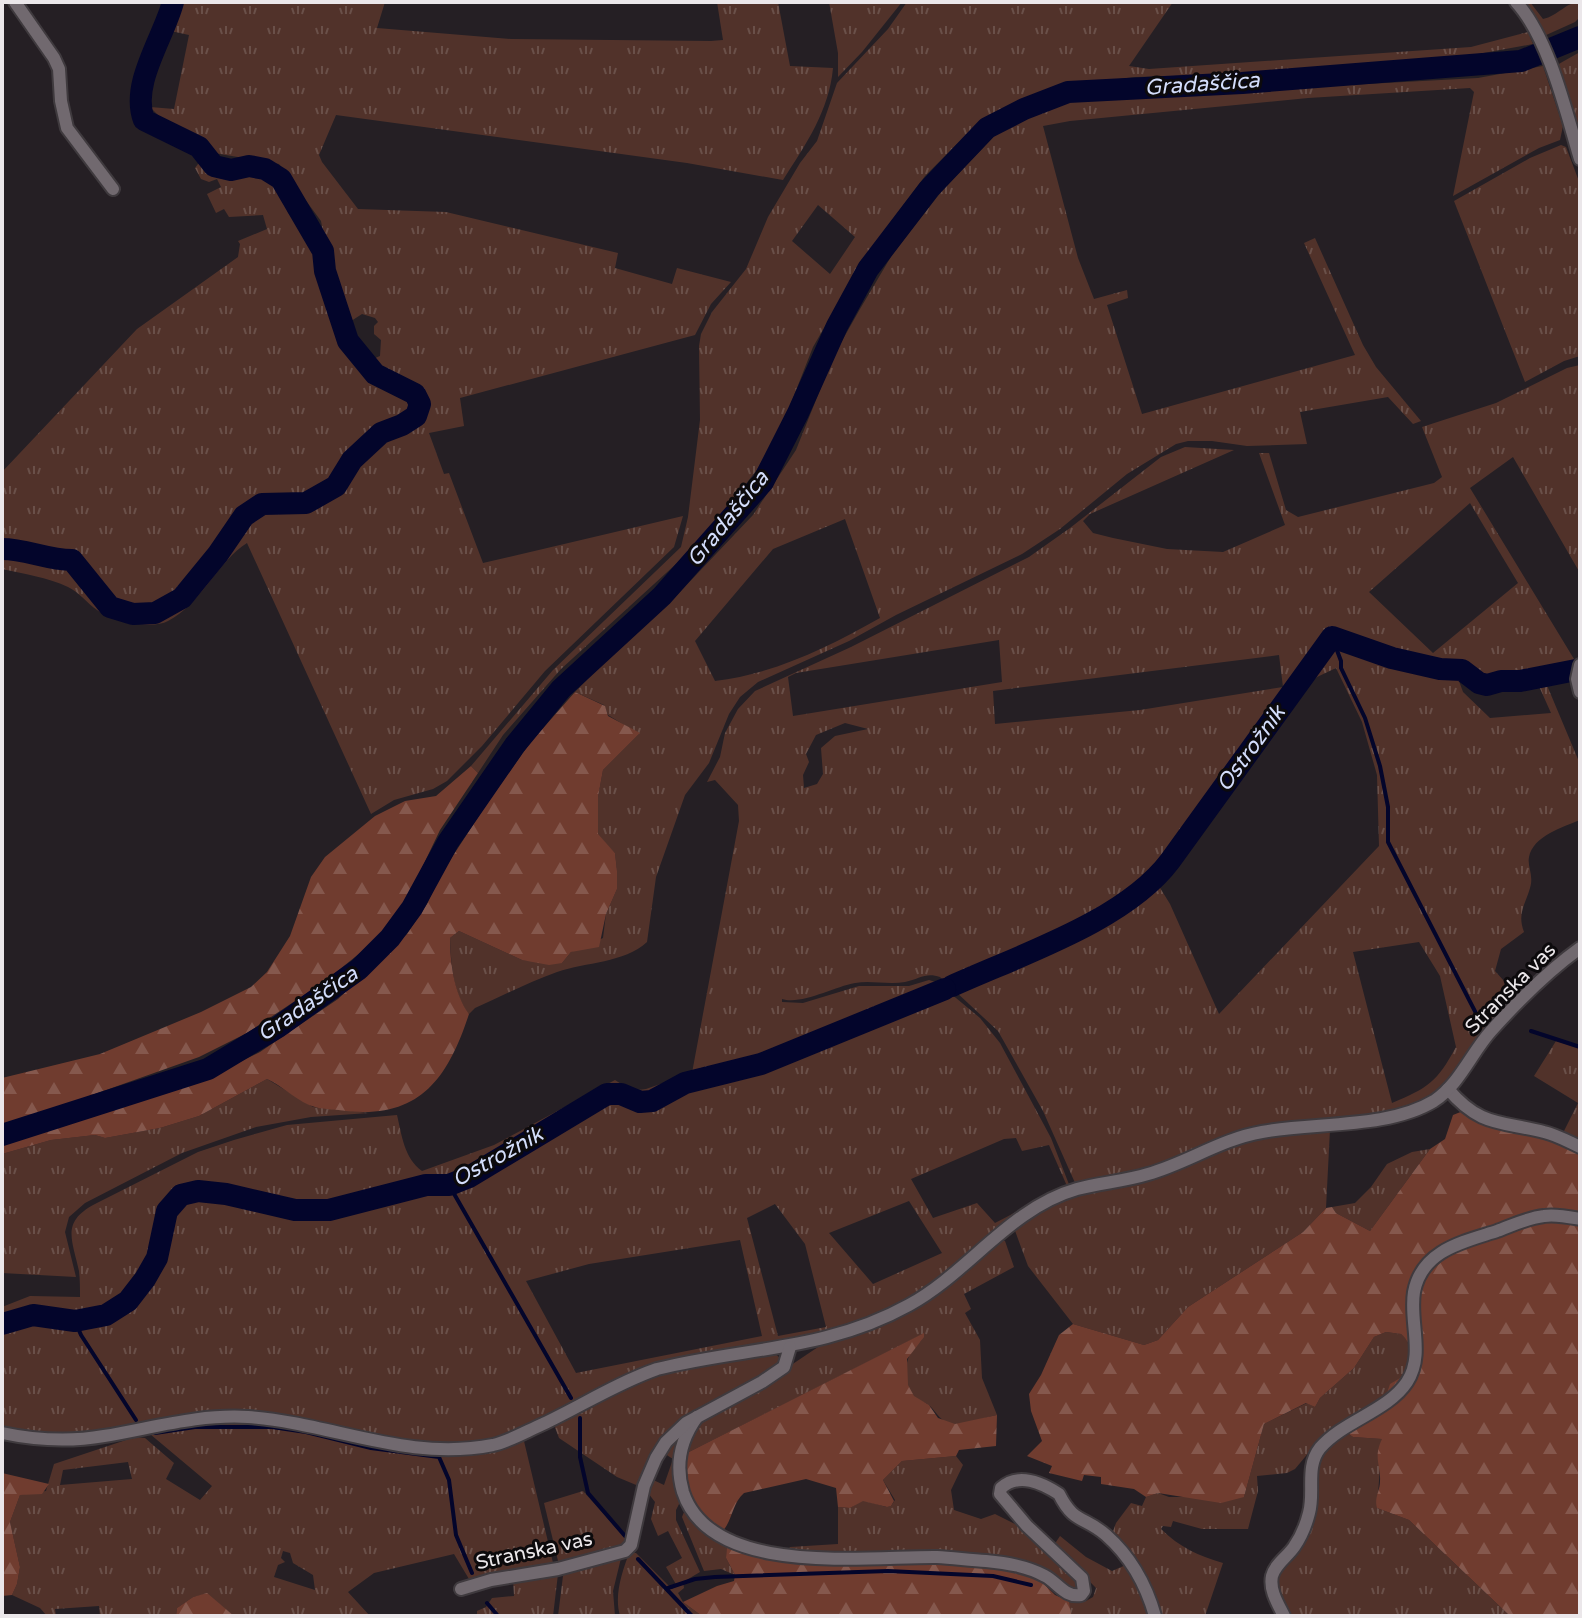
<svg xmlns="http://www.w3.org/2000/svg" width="1582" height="1618" font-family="'Varela Round',sans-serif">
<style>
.grass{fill:url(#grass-tufts);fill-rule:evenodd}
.forest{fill:url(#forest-firs)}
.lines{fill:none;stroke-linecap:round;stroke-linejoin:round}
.stream{stroke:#03052b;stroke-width:4}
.river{stroke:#03052b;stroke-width:22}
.minor-casing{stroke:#3f3a3e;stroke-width:16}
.minor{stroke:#71696f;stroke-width:12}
.labels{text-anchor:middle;stroke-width:6;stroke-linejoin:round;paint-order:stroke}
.street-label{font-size:20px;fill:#ebe7ea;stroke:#0c0a0c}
.water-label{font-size:22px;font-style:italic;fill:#d3ddfb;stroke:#0c0a0c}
</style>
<defs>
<pattern id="grass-tufts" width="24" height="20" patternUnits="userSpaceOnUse" patternTransform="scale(2)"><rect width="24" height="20" fill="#51322a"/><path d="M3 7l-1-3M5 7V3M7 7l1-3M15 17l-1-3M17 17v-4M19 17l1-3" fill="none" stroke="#6a5049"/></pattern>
<pattern id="forest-firs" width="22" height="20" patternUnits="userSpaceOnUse" patternTransform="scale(2)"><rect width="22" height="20" fill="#703c2f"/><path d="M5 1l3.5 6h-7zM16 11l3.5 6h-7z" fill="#85584d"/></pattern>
</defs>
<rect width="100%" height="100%" fill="#251f24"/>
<g class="grass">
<path d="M180 2H385L377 28 511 39 711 41 723 40 717 2H778L790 66 833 68C829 111 806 144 783 180L687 163 336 115 319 155 322 162 358 209 446 212 618 253 615 268 672 284 677 268 731 282 711 304 695 335 460 398 464 426 429 433 444 474 449 473 483 563 683 516 674 547 545 671 482 746 447 781 433 789 394 800 371 814 247 543C219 560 201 604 168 621 151 630 113 621 97 610 87 603 79 592 68 587 47 577 24 574 2 569V472L137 329 238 257 240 244 238 241 267 229 263 215 229 217 224 209 216 213 207 194 221 187 217 179 209 182 201 179 195 168 201 160 218 171 232 174 244 170 274 180 283 190 288 213 300 221 317 247H326L321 221 279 164 214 153 208 144 163 120 150 107 174 109 189 35 166 30ZM362 314 375 318 378 322 374 326V334L381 340 380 356 373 359 362 352 348 323Z"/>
<polygon points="829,2 902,2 862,52 838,77 838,53"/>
<path d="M907 2H1173L1129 66 1149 69 1471 47 1528 32 1533 44 1478 54 1244 74 1135 77 1077 84 1035 95 992 115 957 144 925 176 866 255 813 347 778 436 756 471 700 542 561 669 503 735 478 773 471 766 553 670 681 547 688 517 700 420 699 346 701 334 712 312 746 269 768 217 800 163 817 141 837 83 888 29ZM818 205 855 237 830 274 792 241Z"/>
<path d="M1526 2H1530L1543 19C1558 16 1566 2 1580 2V17L1575 22 1544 36Z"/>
<polygon points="1580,52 1580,138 1557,65"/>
<path d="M1543 66 1563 126 1560 140 1539 148 1453 196 1474 92 1470 88 1308 98 1070 121 1043 126 1078 258 1094 299 1127 290 1128 298 1107 305 1142 414 1355 355 1304 243 1315 238 1363 345 1376 367 1421 421 1413 424 1388 397 1300 412 1307 444 1247 446 1212 441H1188L1176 444 1127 474 1060 529 1022 554 896 615 849 641 758 682 740 697 729 714 709 763 685 795 656 877 647 942C624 963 586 962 557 972 529 982 502 996 475 1008L469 1014C453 994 451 963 450 938L459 931 522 960 562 963 571 952 603 938 606 914 617 889V871L615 853 598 835V797L603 770 639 734 608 715 604 705 575 692 618 648 678 594 753 515 796 450 834 355 860 309 892 255 941 192 1001 129 1037 110 1073 100 1478 78ZM845 519 880 618C829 647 774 674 715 681L695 641 773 549Z"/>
<polygon points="1561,145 1566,147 1580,184 1580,356 1564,361 1525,382 1454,201 1530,158"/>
<path d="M1580 365V573L1513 457 1470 488 1574 659 1572 680 1546 683 1580 764V820C1563 827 1533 836 1529 857 1527 867 1534 875 1530 888 1525 905 1517 914 1524 932L1501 949 1495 971 1504 981 1505 990 1519 997 1442 1089C1396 1126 1331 1113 1276 1126 1231 1137 1188 1159 1142 1172 1120 1177 1098 1180 1076 1185L1043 1111 998 1031 940 977C926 972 919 979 905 982 888 985 871 980 855 983 833 987 802 1005 782 999V1002L803 1003 859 986H909L929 980 945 985 950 993 980 1018 1000 1043 1051 1138 1070 1187 907 1303 821 1335 692 1356 505 1438 440 1447 189 1415 90 1432 28 1433 2 1428V1307L30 1296 80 1297C80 1289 80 1279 79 1271 72 1239 61 1222 95 1204L198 1152 234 1140 287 1125 397 1115C402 1136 404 1158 422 1171L494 1145 615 1080 632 1091 646 1089 692 1073 739 821 738 805 715 780 707 782 720 757 725 733 738 709 755 691 851 647 1029 557 1070 528 1161 457 1185 447 1234 450 1090 514 1083 521 1093 533 1113 538 1167 549 1223 552 1285 525 1259 453H1269L1286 510 1298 517 1434 483 1442 477 1422 427 1496 403 1567 368ZM1470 503 1518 583 1433 653 1369 592ZM999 640 1002 682 793 716 788 677 796 673ZM1279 655 1283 687 1140 710 995 724 993 691ZM1336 668 1362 722 1377 775 1379 846 1219 1014 1170 904 1157 883 1293 697 1317 677ZM1464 676 1481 689 1538 684 1551 713 1490 718 1463 692 1459 681ZM845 723 868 729 835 736 821 748 823 774 817 784 804 788 803 775 809 762 806 754 816 735ZM1419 942 1440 976 1456 1047C1437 1082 1428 1088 1392 1103L1353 952ZM1016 1138 1022 1151 1049 1145 1067 1186C1041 1197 1019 1211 995 1223L977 1203 933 1218 911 1179 1004 1139ZM909 1201 942 1253 873 1284 829 1233ZM775 1204 805 1244 826 1327 778 1336 747 1218ZM740 1240 762 1336 576 1373 526 1281 589 1264Z"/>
<polygon points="1556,1041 1580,1048 1580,1143 1562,1135 1578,1103 1534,1076"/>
<polygon points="267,1079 313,1107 369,1113 311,1117 256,1127 182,1153 85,1203 69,1217 65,1232 76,1277 2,1273 2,1154 51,1140 95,1135 105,1138 160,1128 199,1116"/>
<polygon points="1330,1129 1326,1208 1303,1232 1188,1307 1158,1340 1144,1345 1073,1324 1028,1266 1014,1228 1052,1203 1215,1150 1264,1136"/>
<polygon points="1430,1149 1370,1231 1336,1213 1332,1207 1355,1203 1371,1187 1387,1164 1412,1152"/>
<path d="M1000 1239 1005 1241 1014 1267 964 1294 971 1309 965 1313 980 1340 982 1378 997 1415C984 1417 968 1425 955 1424 942 1424 938 1414 930 1406 926 1402 919 1401 914 1397 900 1382 905 1351 921 1341L923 1334 685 1454 697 1421 763 1384 821 1345 894 1316Z"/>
<path d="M1386 1332 1401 1334 1407 1338 1410 1357 1407 1374 1386 1396 1315 1445 1295 1469 1287 1473 1257 1476 1258 1491 1248 1529H1202L1173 1521 1171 1527 1163 1526 1161 1529C1179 1547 1199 1556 1223 1563L1205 1616H1160L1112 1534 1116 1523 1131 1503 1142 1506 1146 1497 1158 1493 1169 1497H1244L1264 1424 1307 1403 1315 1407 1320 1398 1354 1368 1374 1337Z"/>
<polygon points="773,1352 780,1358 777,1367 678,1424 641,1487 617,1477 559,1438 553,1422 665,1370"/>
<path d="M242 1421 271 1423 404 1450 523 1437 554 1567 469 1579 454 1554 374 1573 348 1592 370 1616H234L206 1594 193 1597 177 1608 176 1616H100L99 1606 55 1609 56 1616H47L40 1608 12 1595 17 1584 20 1567 10 1522 20 1495 46 1491 54 1464 135 1437 145 1438 174 1463 166 1479 200 1500 212 1486 150 1434 151 1430 178 1424ZM128 1462 132 1479 60 1485 63 1470ZM283 1551 290 1553 293 1563 313 1575 315 1590 274 1577 278 1565 285 1562 281 1558Z"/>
<path d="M1346 1432 1353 1437 1382 1439 1377 1508 1409 1520 1510 1616H1289C1286 1602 1274 1590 1277 1576 1278 1567 1303 1545 1310 1532 1321 1510 1311 1487 1318 1465 1322 1452 1335 1441 1346 1432Z"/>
<path d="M681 1435 682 1498 676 1510V1520L700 1572 683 1582 684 1588 678 1593 683 1602 702 1616H620C614 1595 622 1573 629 1553H636L672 1589 677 1586 666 1567 682 1558 668 1531 658 1536 651 1519 655 1502 645 1489 649 1478 664 1485 673 1459 662 1452Z"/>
<polygon points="956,1456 963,1465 951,1490 954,1510 981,1519 995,1514 1021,1527 1080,1584 1077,1592 1042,1570 786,1552 790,1547 838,1544 838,1507 850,1508 863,1500 886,1507 891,1506 895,1500 883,1480 902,1461"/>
<polygon points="583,1491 627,1540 615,1550 559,1565 544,1503"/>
<polygon points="686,1507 694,1524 727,1542 726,1558 735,1575 721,1569 704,1571 682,1517"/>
<polygon points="1060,1536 1086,1557 1112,1571 1128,1564 1151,1616 1070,1616 1069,1601 1086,1601 1093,1597 1096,1588 1054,1545"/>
<polygon points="622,1554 613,1591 615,1616 558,1616 563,1576 566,1570"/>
<polygon points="558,1574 553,1616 477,1616 477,1611 486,1607 492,1598 514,1596 513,1579"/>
</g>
<g class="forest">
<path d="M575 692 605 706 608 716 640 733 603 770 598 797V834L615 853 617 871V889L606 914 599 947 571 952 562 963 549 965 522 960 459 931 450 938C450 962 454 994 469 1014 448 1078 420 1119 346 1111 336 1109 325 1110 315 1107 299 1103 283 1086 267 1079L199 1116 160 1128 105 1138 95 1135 51 1140 2 1154V1143L209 1077 260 1052 338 999 407 934 427 904 443 871 488 802 530 743Z"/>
<polygon points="471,766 478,773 440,830 406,901 385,929 360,953 325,981 247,1033 199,1057 2,1127 2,1078 100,1054 201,1012 251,987 267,972 290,936 311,877 325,857 375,816 405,801 436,796"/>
<path d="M1468 1109 1580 1143V1616H1510L1409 1520 1377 1508C1374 1498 1380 1491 1380 1481 1381 1465 1373 1458 1382 1439L1353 1437 1346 1432 1386 1396 1390 1384 1407 1374C1410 1360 1414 1344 1401 1334L1386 1332 1374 1337 1354 1368 1320 1398 1315 1407 1306 1403 1264 1424 1244 1497 1221 1503 1158 1493 1146 1497 1134 1489 1101 1484V1477L1084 1475 1082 1481 1049 1473 1052 1466 1027 1456 1042 1441 1031 1411 1029 1394 1041 1375 1059 1335 1073 1324 1144 1345 1158 1340 1188 1307 1303 1232 1326 1208 1332 1207 1336 1213 1370 1231 1430 1149 1445 1139 1453 1115Z"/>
<path d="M924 1333V1337L907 1359 908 1385 914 1396 929 1405 938 1418 955 1424 997 1415 996 1446 959 1450 956 1456 902 1461 883 1480 894 1501 891 1506 887 1507 863 1501 850 1508 838 1507 836 1488 806 1479 744 1493C732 1503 733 1520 722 1532 693 1519 682 1484 685 1454Z"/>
<polygon points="2,1473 49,1484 42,1494 20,1495 10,1522 20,1567 17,1584 12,1595 2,1596"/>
<polygon points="727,1542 752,1554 791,1562 953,1563 1024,1572 1038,1578 1055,1595 1069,1601 1071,1615 702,1616 683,1602 717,1586 734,1581 735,1575 726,1558"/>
<polygon points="207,1593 234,1616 176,1616 177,1608 193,1597"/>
</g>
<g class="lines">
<g class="stream">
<polyline points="1332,637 1341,661 1341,668 1365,718 1380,766 1388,807 1388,842 1481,1023"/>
<polyline points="1531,1031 1580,1047"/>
<polyline points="449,1185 571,1398"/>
<polyline points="75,1321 81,1335 136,1420"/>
<polyline points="580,1418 580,1457 588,1493 625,1536"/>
<polyline points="155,1433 195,1427 272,1427 306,1432 371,1448 439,1457 449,1480 456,1535 472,1573"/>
<polyline points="638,1559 692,1616"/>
<polyline points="668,1588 695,1579 715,1577 888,1571 993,1576 1031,1585"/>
<polyline points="487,1603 498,1616"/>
</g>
<g class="river">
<path d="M2 549C26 549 47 560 72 560L110 607 133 614 155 613 182 598 218 554 244 516 262 504 306 503 336 486 352 460 381 433 402 425 416 416 420 404 415 394 375 374 348 341 325 271 323 251 281 179 265 169 249 166 231 170 214 166 199 147 144 120C130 84 164 37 173 2"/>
<path d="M952 986C1020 955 1125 921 1170 861L1332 637 1392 658 1440 669 1462 670 1479 683 1487 685 1501 681H1520L1576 670"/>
<polyline points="2,1135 208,1069 278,1027 359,969 390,938 412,908 448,842 515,745 561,689 662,596 763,482 798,413 837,326 868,269 929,189 987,128 1024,109 1068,92 1242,83 1521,61 1580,37"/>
<polyline points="2,1324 33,1315 75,1321 106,1315 128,1301 145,1279 157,1258 167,1211 181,1195 198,1191 226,1194 295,1210 329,1210 426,1185 449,1185 469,1177 607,1094 621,1094 640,1102 652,1101 685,1083 761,1064 945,989"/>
</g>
<defs>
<g id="minor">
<polyline points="15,2 54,58 59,69 61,101 67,128 113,189"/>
<path d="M1516 2C1549 38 1566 112 1580 159"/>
<polyline points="1580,665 1577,679 1580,692"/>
<path d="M1448 1089C1480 1127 1501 1121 1544 1132 1557 1135 1569 1142 1580 1147"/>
<path d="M697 1417C681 1439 675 1465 683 1492 711 1578 867 1556 937 1557 953 1558 970 1560 986 1561 1006 1563 1027 1566 1045 1576 1057 1582 1065 1598 1081 1595L1084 1591 1082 1578 1027 1526 1000 1494 1001 1488C1019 1472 1042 1483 1059 1494 1074 1524 1084 1516 1106 1535 1131 1557 1146 1584 1155 1616"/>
<path d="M2 1433C35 1440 70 1442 104 1436 153 1428 198 1414 248 1417 332 1423 407 1462 493 1445 510 1441 527 1431 543 1424 581 1406 617 1383 657 1369 745 1347 826 1351 909 1305 968 1273 1010 1208 1077 1189 1100 1183 1125 1181 1148 1174 1187 1163 1221 1139 1262 1132 1314 1122 1388 1129 1434 1101 1459 1085 1472 1052 1491 1031 1517 1002 1548 971 1580 948"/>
<polyline points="461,1589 491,1580 558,1569 625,1551 631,1545 644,1486 656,1458 666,1442 686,1423 762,1382 784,1367 790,1347"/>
<path d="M1284 1616C1278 1604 1269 1590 1272 1576 1275 1564 1288 1556 1294 1547 1301 1537 1306 1525 1309 1513 1315 1492 1305 1467 1320 1448 1343 1421 1388 1411 1407 1382 1425 1354 1409 1322 1414 1292 1422 1250 1463 1242 1497 1231 1513 1225 1527 1218 1544 1216 1555 1214 1569 1217 1580 1219"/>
</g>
</defs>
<use href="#minor" class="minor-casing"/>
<use href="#minor" class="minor"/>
</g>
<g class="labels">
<g class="street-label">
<text transform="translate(1510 988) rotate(-45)" y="7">Stranska vas</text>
<text transform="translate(534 1550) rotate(-12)" y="7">Stranska vas</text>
</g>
<g class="water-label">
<text transform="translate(1202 83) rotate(-4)" y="8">Gradaščica</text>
<text transform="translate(727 518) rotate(-51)" y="8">Gradaščica</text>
<text transform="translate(1250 748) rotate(-54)" y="8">Ostrožnik</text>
<text transform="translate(307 1003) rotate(-34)" y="8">Gradaščica</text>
<text transform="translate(497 1156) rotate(-29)" y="8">Ostrožnik</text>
</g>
</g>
<rect width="1582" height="1618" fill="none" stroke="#ebe7ea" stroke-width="8"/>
</svg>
